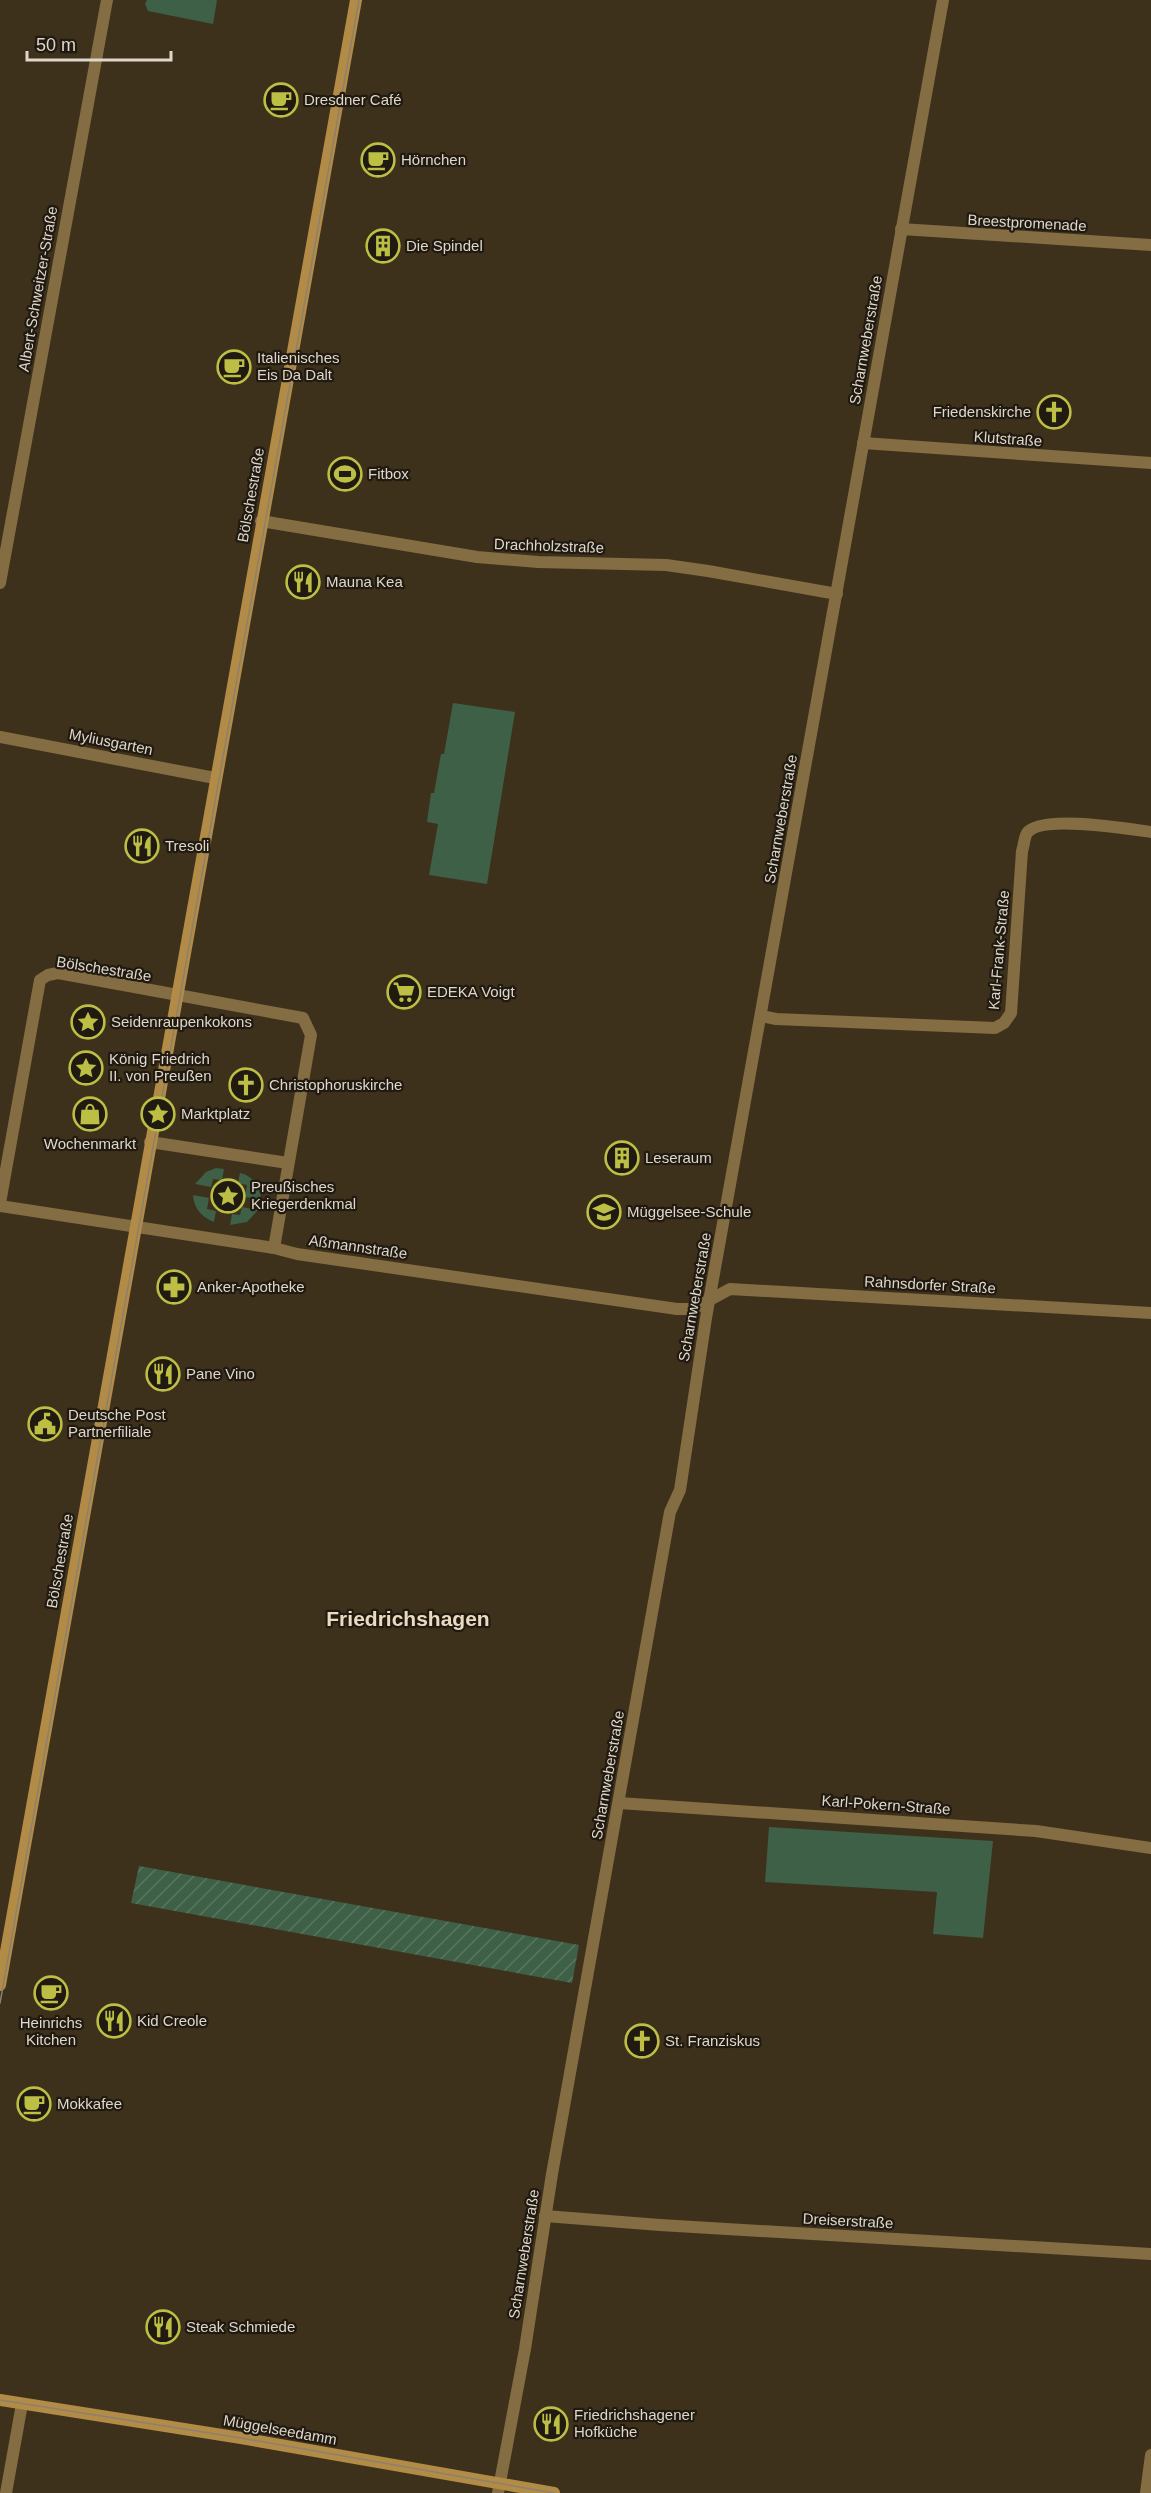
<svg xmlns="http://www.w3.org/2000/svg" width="1151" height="2493" font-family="Helvetica,sans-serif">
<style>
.green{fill:#3d6047}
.garden{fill:url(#garden-furrows)}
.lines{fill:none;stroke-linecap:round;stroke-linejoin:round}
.street{stroke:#846c43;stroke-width:12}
.secondary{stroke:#b28b46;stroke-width:12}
.tram{stroke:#8b8170;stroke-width:1.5}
.labels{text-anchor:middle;stroke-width:4.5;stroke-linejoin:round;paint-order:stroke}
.poi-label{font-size:15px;fill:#dfd7ca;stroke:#201a11;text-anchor:start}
.street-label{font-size:15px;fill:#dfd7ca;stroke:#201a11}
.district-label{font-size:21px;font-weight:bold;fill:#eadac0;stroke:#201a11}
</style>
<defs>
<pattern id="garden-furrows" width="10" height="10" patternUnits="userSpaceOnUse" patternTransform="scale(1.5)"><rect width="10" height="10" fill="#3d6047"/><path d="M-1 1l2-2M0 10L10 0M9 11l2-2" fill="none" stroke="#597660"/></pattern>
</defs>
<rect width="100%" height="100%" fill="#3e311c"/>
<g class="green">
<polygon points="147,0 217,0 213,24 148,11 145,4"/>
<polygon points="453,703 515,712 487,884 429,875 438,824 427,822 431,793 434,793 441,754 444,754"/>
<polygon points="216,1168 224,1169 222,1180 213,1179 211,1187 195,1184 206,1172"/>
<path d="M240 1173C253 1176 260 1186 261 1199L245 1197 247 1185 238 1183Z"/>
<path d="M193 1195 209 1198 207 1209 216 1211 214 1222C202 1217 194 1209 193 1195Z"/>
<polygon points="242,1207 258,1210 247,1222 230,1225 232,1214 240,1215"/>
<polygon points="769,1827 993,1841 983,1938 933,1934 937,1892 765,1882"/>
</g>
<polygon class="garden" points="139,1866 579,1945 572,1983 131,1903"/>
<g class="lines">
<g class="street">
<polyline points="901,229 1151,245"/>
<polyline points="863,443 1151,463"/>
<polyline points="261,521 477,557 538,562 666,565 708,571 837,594"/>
<polyline points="0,583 107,0"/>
<polyline points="0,737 215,778"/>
<path d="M761 1016 776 1019 995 1028 1004 1023 1011 1013 1022 851C1024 846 1024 838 1027 833 1041 814 1128 829 1151 832"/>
<polyline points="150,1142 288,1163"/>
<polyline points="0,1203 40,980 48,975 58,973 303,1018 311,1035 274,1248"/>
<polyline points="0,1206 274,1248 297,1254 677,1309 693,1309 730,1289 1151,1313"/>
<polyline points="619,1803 1036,1831 1151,1848"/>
<polyline points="545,2216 660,2225 1151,2254"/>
<polyline points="6,2493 22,2404"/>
<polyline points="498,2493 525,2349 552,2174 670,1512 680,1490 706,1318 943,0"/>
<polyline points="1146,2493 1151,2455"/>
</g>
<g class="secondary">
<polyline points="0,1985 356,0"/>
<polyline points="0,2400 241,2438 554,2493"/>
</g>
<g class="tram">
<path d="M0 2003C119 1335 239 668 359 0"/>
<polyline points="0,2400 241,2438 554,2493"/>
</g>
</g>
<defs>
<symbol id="cafe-ring" viewBox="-11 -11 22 22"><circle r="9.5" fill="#201a11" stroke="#bcbf44" stroke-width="1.5"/><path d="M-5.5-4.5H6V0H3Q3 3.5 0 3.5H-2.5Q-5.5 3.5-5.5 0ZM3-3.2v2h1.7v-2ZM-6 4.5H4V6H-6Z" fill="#bcbf44"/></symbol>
<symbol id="building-ring" viewBox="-11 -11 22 22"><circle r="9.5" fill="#201a11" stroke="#bcbf44" stroke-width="1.5"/><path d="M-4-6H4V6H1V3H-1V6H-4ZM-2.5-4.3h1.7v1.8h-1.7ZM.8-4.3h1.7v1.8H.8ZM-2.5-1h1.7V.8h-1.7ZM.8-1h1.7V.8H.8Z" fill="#bcbf44"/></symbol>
<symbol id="church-ring" viewBox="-11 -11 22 22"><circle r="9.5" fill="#201a11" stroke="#bcbf44" stroke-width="1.5"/><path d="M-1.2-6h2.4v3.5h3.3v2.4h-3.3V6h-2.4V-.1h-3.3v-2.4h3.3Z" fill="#bcbf44"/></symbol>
<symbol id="stadium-ring" viewBox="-11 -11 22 22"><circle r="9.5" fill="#201a11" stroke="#bcbf44" stroke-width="1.5"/><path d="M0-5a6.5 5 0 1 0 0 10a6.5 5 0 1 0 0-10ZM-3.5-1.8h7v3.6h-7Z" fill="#bcbf44"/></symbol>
<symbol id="restaurant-ring" viewBox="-11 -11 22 22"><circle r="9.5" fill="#201a11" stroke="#bcbf44" stroke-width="1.5"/><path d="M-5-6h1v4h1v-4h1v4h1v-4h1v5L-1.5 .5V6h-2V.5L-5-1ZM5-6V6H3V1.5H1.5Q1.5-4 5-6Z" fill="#bcbf44"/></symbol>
<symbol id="supermarket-ring" viewBox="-11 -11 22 22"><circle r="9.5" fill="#201a11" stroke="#bcbf44" stroke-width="1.5"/><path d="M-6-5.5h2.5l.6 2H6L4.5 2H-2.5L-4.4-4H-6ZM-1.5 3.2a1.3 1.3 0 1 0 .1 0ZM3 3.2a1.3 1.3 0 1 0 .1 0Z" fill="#bcbf44"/></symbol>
<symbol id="sight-ring" viewBox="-11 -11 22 22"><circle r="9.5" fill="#201a11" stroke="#bcbf44" stroke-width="1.5"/><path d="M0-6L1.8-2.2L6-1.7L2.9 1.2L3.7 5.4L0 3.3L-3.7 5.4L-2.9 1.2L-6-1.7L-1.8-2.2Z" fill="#bcbf44"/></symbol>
<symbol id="shop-ring" viewBox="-11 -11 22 22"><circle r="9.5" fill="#201a11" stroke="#bcbf44" stroke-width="1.5"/><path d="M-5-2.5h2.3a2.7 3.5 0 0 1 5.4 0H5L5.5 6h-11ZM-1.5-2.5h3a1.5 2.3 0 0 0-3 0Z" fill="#bcbf44"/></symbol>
<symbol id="school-ring" viewBox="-11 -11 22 22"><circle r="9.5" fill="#201a11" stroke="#bcbf44" stroke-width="1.5"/><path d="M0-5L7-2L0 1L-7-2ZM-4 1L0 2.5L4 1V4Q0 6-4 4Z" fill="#bcbf44"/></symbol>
<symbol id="pharmacy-ring" viewBox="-11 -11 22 22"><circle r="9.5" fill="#201a11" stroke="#bcbf44" stroke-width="1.5"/><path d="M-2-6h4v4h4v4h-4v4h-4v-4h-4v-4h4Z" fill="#bcbf44"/></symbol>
<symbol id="civic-ring" viewBox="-11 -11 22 22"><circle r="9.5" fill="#201a11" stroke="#bcbf44" stroke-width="1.5"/><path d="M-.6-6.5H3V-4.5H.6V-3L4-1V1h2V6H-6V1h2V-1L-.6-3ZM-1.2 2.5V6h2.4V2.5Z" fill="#bcbf44"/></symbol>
</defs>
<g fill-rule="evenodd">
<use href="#cafe-ring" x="262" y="81" width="38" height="38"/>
<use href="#cafe-ring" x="359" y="141" width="38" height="38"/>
<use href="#building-ring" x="364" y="227" width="38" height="38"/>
<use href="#cafe-ring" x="215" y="348" width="38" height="38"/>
<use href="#church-ring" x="1035" y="393" width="38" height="38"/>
<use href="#stadium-ring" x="326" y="455" width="38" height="38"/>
<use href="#restaurant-ring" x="284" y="563" width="38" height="38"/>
<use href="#restaurant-ring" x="123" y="827" width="38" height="38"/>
<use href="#supermarket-ring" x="385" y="973" width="38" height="38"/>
<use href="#sight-ring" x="69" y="1003" width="38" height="38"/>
<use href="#sight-ring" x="67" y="1049" width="38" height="38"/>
<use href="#church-ring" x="227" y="1066" width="38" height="38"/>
<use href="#shop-ring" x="71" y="1095" width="38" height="38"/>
<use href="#sight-ring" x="139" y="1095" width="38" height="38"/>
<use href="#building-ring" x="603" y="1139" width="38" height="38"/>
<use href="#sight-ring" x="209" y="1177" width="38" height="38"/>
<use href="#school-ring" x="585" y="1193" width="38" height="38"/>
<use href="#pharmacy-ring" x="155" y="1268" width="38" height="38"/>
<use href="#restaurant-ring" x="144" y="1355" width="38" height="38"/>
<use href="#civic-ring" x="26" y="1405" width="38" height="38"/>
<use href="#cafe-ring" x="32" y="1974" width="38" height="38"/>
<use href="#restaurant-ring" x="95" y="2002" width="38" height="38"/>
<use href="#church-ring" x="623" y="2022" width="38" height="38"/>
<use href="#cafe-ring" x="15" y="2085" width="38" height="38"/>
<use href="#restaurant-ring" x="144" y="2308" width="38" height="38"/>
<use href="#restaurant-ring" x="532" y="2405" width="38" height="38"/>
</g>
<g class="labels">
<g class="poi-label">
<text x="304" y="105">Dresdner Café</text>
<text x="401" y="165">Hörnchen</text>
<text x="406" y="251">Die Spindel</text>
<text x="257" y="363">Italienisches<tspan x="257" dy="17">Eis Da Dalt</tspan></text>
<text x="1031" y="417" text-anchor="end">Friedenskirche</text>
<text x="368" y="479">Fitbox</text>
<text x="326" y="587">Mauna Kea</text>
<text x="165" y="851">Tresoli</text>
<text x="427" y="997">EDEKA Voigt</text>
<text x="111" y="1027">Seidenraupenkokons</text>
<text x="109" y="1064">König Friedrich<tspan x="109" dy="17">II. von Preußen</tspan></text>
<text x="269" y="1090">Christophoruskirche</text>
<text x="181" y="1119">Marktplatz</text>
<text x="90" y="1149" text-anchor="middle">Wochenmarkt</text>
<text x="645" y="1163">Leseraum</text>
<text x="251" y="1192">Preußisches<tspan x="251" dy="17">Kriegerdenkmal</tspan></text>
<text x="627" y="1217">Müggelsee-Schule</text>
<text x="197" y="1292">Anker-Apotheke</text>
<text x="186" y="1379">Pane Vino</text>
<text x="68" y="1420">Deutsche Post<tspan x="68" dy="17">Partnerfiliale</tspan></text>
<text x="137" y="2026">Kid Creole</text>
<text x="51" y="2028" text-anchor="middle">Heinrichs<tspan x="51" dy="17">Kitchen</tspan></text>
<text x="665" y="2046">St. Franziskus</text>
<text x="57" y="2109">Mokkafee</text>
<text x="186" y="2332">Steak Schmiede</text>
<text x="574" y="2420">Friedrichshagener<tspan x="574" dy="17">Hofküche</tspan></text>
</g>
<g class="street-label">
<text transform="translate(1027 223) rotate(3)" y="5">Breestpromenade</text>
<text transform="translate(38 289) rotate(-80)" y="5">Albert-Schweitzer-Straße</text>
<text transform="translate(866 340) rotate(-80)" y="5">Scharnweberstraße</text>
<text transform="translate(1008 439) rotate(4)" y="5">Klutstraße</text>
<text transform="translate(251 495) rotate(-80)" y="5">Bölschestraße</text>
<text transform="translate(549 546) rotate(2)" y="5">Drachholzstraße</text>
<text transform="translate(111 742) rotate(11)" y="5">Myliusgarten</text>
<text transform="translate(781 819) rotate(-80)" y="5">Scharnweberstraße</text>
<text transform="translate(999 950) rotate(-85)" y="5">Karl-Frank-Straße</text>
<text transform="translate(104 969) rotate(9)" y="5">Bölschestraße</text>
<text transform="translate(358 1247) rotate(8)" y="5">Aßmannstraße</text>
<text transform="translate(930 1285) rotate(3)" y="5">Rahnsdorfer Straße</text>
<text transform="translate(695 1297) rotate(-80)" y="5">Scharnweberstraße</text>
<text transform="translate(60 1561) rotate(-80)" y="5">Bölschestraße</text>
<text transform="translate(608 1775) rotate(-80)" y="5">Scharnweberstraße</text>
<text transform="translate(886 1805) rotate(4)" y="5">Karl-Pokern-Straße</text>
<text transform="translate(848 2221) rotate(3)" y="5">Dreiserstraße</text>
<text transform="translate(524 2254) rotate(-81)" y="5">Scharnweberstraße</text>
<text transform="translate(280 2430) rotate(10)" y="5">Müggelseedamm</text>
</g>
<g class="district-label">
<text x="408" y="1626">Friedrichshagen</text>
</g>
</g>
<path d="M27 51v9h144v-9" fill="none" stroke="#dfd7ca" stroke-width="3"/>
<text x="36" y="51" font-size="18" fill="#dfd7ca" stroke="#201a11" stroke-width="4.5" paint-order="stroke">50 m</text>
</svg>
